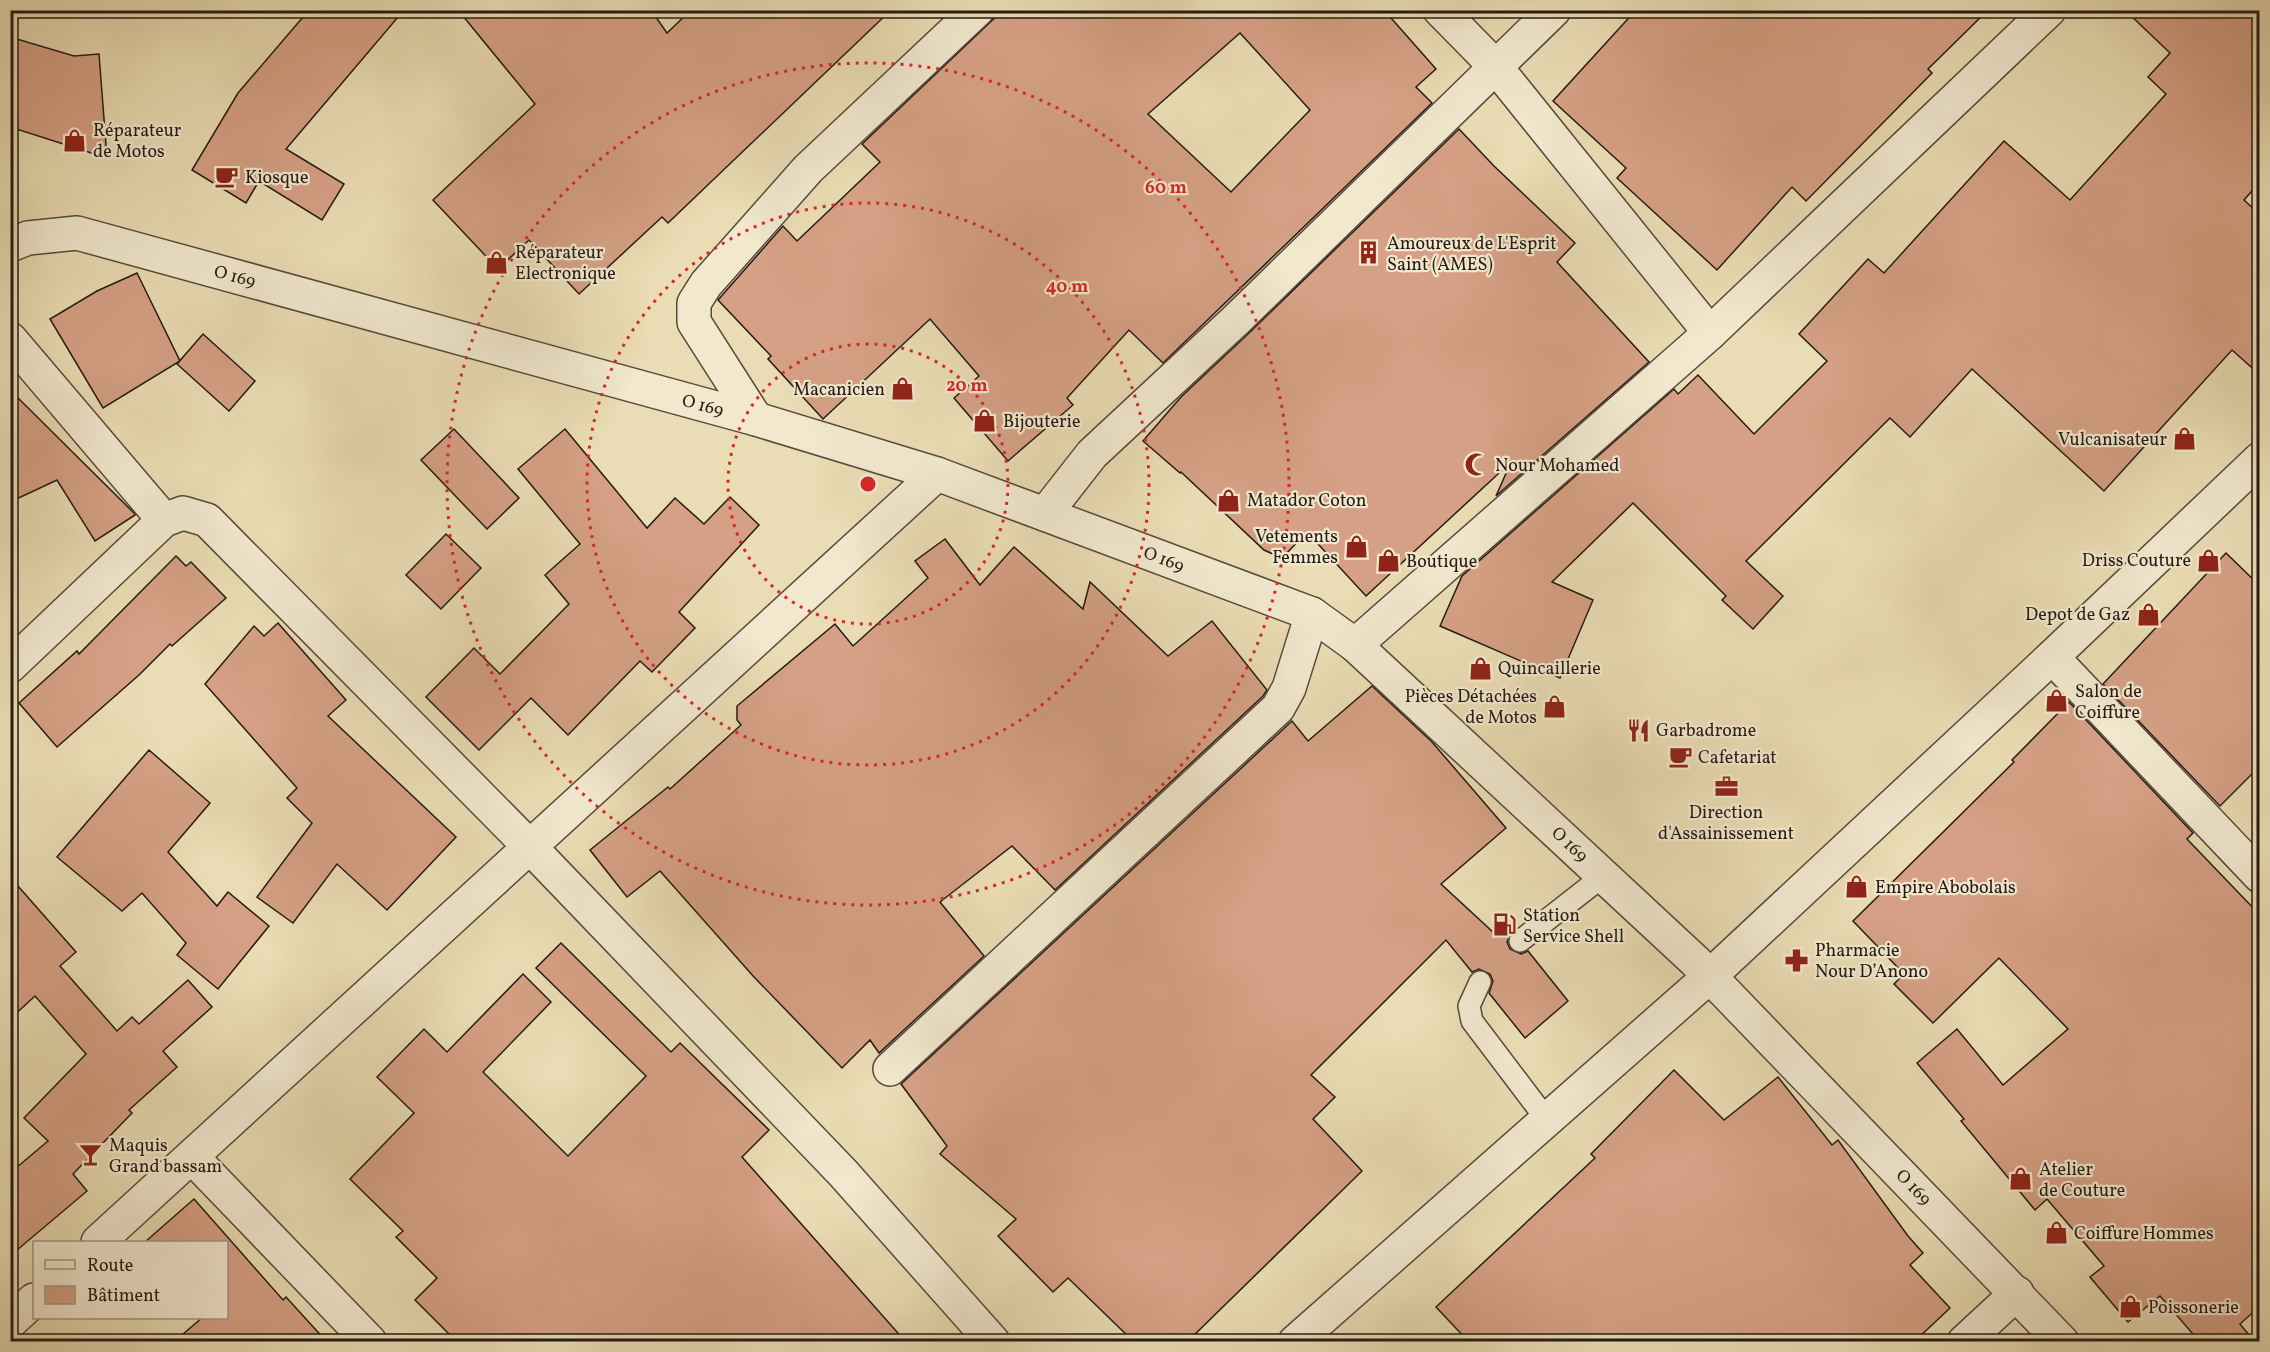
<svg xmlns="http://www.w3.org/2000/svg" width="2270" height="1352" font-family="Vollkorn,serif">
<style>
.building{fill:#d5a085;stroke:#251a14;stroke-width:1.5;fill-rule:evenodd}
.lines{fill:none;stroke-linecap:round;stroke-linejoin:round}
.service-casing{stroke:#564a3c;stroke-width:24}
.minor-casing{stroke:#564a3c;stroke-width:36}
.tertiary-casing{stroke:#564a3c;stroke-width:36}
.service{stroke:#f1e8ce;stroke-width:21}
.minor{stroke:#f1e8ce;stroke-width:33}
.tertiary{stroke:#f1e8ce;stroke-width:33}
.ring{fill:none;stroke:#d62828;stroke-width:3;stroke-dasharray:3 6}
.labels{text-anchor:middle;stroke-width:4.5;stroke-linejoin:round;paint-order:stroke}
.poi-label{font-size:18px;fill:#251a14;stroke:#f1e8ce;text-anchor:start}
.street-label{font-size:18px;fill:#251a14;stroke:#f1e8ce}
.centre{fill:#d62828;stroke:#f1e8ce;stroke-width:3}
.ring-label{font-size:18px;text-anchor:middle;font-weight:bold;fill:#d62828;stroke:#f1e8ce;stroke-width:4.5;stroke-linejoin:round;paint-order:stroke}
</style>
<rect width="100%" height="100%" fill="#eadcb4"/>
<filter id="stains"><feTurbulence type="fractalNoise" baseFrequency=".00333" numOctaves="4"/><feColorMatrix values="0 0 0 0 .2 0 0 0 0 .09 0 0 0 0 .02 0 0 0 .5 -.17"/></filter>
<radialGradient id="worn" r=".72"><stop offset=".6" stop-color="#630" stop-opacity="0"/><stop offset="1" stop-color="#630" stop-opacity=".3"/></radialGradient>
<g class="building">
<polygon points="309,10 404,10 286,149 344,184 322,220 259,181 246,203 192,170 238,93"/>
<polygon points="458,10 651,10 667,33 691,10 891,10 668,223 662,217 579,294 529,240 498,269 433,200 535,104"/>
<path d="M1003 10H1384L1436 69 1416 87 1432 103 1163 363 1129 330 1067 398 1073 405 1008 461 954 398 979 376 930 319 823 419 768 359 771 356 718 300 783 226 797 241 880 162 862 144ZM1240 33 1310 110 1231 192 1148 114Z"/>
<polygon points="1636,10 1988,10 1928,69 1932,73 1806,201 1792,187 1717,270 1617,178 1626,168 1553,101"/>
<polygon points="2125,10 2259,10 2259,183 2244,200 2259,214 2259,374 2232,350 2104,491 1972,369 1910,437 1890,418 1746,561 1783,596 1753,629 1722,600 1726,596 1633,503 1552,582 1593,600 1560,678 1440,626 1462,576 1674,389 1678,394 1698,375 1754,434 1827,361 1799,334 1868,259 1884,273 2004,141 2070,200 2166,94 2148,77 2170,53"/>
<polygon points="10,37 74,56 99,54 107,158 10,127"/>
<polygon points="1459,129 1494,166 1575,243 1557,262 1649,362 1496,496 1511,462 1366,596 1307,532 1282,558 1264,550 1181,472 1180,473 1143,441 1181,397 1248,334"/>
<polygon points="137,273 180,361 103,408 50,319 97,291"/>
<polygon points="203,334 255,381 229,411 177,364"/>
<polygon points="10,390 135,514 135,515 95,541 57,480 10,502"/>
<polygon points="454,429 519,498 487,529 421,460"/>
<polygon points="565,429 647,528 675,498 704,524 730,497 759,525 679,612 695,628 652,672 640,661 568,735 531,698 479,750 426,697 474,648 500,674 569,604 545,575 580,544 518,469"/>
<polygon points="446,534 481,568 441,609 406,575"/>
<polygon points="945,539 980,585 1014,547 1083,609 1090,582 1168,656 1212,621 1267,690 1263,696 1055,890 1012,846 940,902 984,956 879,1053 870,1040 842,1068 754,977 660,871 627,897 590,850 668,787 670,789 741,725 737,720 737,706 835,624 853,646 928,578 915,561"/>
<polygon points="2226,553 2259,585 2259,767 2220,806 2103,684"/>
<polygon points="176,556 186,566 191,562 226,598 172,646 170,644 139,675 57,747 19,703 77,651 79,654"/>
<polygon points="278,623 346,700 328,716 456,837 387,910 337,864 293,923 257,897 312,823 287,798 297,788 205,684 254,626 264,636"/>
<polygon points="1372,686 1432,742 1506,828 1441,884 1494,933 1506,923 1512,931 1507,942 1510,949 1521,954 1528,951 1568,1001 1525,1038 1489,993 1493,981 1490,974 1479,969 1472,972 1446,940 1311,1075 1335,1097 1313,1119 1362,1171 1188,1341 1133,1341 1068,1278 1053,1292 998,1236 1016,1219 940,1154 947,1146 901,1084 1292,721 1308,741"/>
<polygon points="2069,702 2193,833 2187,839 2259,914 2259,1307 2240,1324 2254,1341 2199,1341 2160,1296 2128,1322 2090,1277 2104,1266 2047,1199 2035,1210 1961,1121 1964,1119 1917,1063 1957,1029 2003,1085 2068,1029 1999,958 1933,1023 1894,984 1904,974 1853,921 2014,762 2012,760"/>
<polygon points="149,750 210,803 168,852 217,906 228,892 269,926 218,989 177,955 186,943 142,893 122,911 57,857"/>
<polygon points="10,877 76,952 60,966 117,1031 132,1017 139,1024 188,980 212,1007 163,1051 177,1067 129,1110 132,1113 73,1174 87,1191 10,1256 10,1173 48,1141 24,1118 86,1054 35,996 10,1019"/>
<polygon points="561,943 671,1052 680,1043 769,1130 742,1157 905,1341 456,1341 415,1300 437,1278 396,1237 403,1231 350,1179 414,1113 377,1077 424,1029 447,1052 523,974 551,1002 483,1072 568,1156 646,1076 536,968"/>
<polygon points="1674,1070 1724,1120 1778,1077 1832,1145 1838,1140 1908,1236 1923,1253 1910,1265 1950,1308 1915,1341 1468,1341 1436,1307 1595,1158 1591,1154"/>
<polygon points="194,1199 283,1300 286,1297 326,1341 175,1341 203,1317 226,1317 226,1242 145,1242"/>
</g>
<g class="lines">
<defs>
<g id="service">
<polyline points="1520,941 1603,876"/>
<polyline points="1480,982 1469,1006 1472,1021 1547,1120"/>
</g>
<g id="minor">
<polyline points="1440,10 1495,66 1710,333"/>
<polyline points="10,339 164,520"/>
<polyline points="756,419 694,322 694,303 706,284 808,169 977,10"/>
<polyline points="1045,514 1092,454 1235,321 1554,10"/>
<polyline points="1355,645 1710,333 2049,10"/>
<polyline points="2052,657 2260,876"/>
<polyline points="10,666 164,520 183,513 207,520 531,848 843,1173 993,1342"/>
<polyline points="890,1069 1278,708 1289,688 1312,614"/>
<polyline points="192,1157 370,1342"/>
<polyline points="98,1242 937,474"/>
<polyline points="10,1322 34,1300"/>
<polyline points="1964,1342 2017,1293"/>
</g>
<g id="tertiary">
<polyline points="10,245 28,238 77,233 756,419 937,474 1312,614 1355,645 1695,961 2062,1342"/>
<polyline points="1295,1342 1710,976 2052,657 2260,459"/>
</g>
</defs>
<use href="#service" class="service-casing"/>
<use href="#minor" class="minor-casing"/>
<use href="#tertiary" class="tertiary-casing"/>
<use href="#service" class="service"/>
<use href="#minor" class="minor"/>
<use href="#tertiary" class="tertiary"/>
</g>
<g class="ring">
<circle cx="868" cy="484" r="140"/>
<circle cx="868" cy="484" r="281"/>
<circle cx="868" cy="484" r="421"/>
</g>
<defs>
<symbol id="shop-bare" viewBox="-9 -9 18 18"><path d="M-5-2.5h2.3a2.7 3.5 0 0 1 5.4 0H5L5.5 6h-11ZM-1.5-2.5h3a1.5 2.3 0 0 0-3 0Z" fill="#8f2418" stroke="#f1e8ce" stroke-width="2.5" paint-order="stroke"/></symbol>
<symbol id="cafe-bare" viewBox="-9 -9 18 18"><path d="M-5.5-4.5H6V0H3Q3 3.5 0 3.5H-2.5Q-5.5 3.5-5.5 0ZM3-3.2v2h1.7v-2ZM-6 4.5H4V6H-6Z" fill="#8f2418" stroke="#f1e8ce" stroke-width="2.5" paint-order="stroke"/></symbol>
<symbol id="building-bare" viewBox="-9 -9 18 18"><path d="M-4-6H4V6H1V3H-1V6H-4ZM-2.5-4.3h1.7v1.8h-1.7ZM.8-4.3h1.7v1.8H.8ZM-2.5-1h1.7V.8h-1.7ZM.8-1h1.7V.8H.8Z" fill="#8f2418" stroke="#f1e8ce" stroke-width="2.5" paint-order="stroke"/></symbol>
<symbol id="mosque-bare" viewBox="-9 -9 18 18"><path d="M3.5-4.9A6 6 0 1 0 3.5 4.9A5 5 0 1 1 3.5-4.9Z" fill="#8f2418" stroke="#f1e8ce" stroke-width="2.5" paint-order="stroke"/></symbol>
<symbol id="restaurant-bare" viewBox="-9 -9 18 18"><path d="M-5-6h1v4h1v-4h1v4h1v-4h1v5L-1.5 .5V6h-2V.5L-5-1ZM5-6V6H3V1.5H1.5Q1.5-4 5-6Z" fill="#8f2418" stroke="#f1e8ce" stroke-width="2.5" paint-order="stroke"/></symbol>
<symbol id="office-bare" viewBox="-9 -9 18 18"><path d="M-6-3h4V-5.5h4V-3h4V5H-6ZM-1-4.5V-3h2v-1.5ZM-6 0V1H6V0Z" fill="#8f2418" stroke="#f1e8ce" stroke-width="2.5" paint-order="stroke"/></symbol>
<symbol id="fuel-bare" viewBox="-9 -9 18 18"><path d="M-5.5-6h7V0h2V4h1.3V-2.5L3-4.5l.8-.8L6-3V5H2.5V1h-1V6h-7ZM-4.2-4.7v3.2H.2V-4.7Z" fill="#8f2418" stroke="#f1e8ce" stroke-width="2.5" paint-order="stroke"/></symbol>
<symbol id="pharmacy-bare" viewBox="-9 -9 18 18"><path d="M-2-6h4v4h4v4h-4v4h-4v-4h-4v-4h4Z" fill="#8f2418" stroke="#f1e8ce" stroke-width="2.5" paint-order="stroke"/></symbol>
<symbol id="bar-bare" viewBox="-9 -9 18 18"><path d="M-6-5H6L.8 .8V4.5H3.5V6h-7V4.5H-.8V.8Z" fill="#8f2418" stroke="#f1e8ce" stroke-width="2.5" paint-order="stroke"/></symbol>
</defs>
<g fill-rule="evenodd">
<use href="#shop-bare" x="58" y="124" width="33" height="33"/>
<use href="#cafe-bare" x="210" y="160" width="33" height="33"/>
<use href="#building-bare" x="1352" y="236" width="33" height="33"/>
<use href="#shop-bare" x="480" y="246" width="33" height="33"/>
<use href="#shop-bare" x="886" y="372" width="33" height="33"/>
<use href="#shop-bare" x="968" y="404" width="33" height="33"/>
<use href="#shop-bare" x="2168" y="422" width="33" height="33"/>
<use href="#mosque-bare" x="1460" y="448" width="33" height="33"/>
<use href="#shop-bare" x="1212" y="484" width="33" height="33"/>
<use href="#shop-bare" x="1340" y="530" width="33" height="33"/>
<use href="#shop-bare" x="2192" y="544" width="33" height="33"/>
<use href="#shop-bare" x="1372" y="544" width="33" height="33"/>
<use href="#shop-bare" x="2132" y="598" width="33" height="33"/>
<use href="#shop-bare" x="1464" y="652" width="33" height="33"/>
<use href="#shop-bare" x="2040" y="684" width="33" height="33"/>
<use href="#shop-bare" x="1538" y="690" width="33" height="33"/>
<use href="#restaurant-bare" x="1622" y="714" width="33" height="33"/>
<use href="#cafe-bare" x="1664" y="740" width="33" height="33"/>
<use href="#office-bare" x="1710" y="770" width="33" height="33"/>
<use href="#shop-bare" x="1840" y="870" width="33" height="33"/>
<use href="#fuel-bare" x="1488" y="908" width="33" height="33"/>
<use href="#pharmacy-bare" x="1780" y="944" width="33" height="33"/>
<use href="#bar-bare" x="74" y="1138" width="33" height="33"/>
<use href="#shop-bare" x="2004" y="1162" width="33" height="33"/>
<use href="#shop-bare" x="2040" y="1216" width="33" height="33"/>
<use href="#shop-bare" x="2114" y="1290" width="33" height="33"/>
</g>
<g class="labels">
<g class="poi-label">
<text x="93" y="136">Réparateur<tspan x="93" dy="21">de Motos</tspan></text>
<text x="245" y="183">Kiosque</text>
<text x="1387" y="249">Amoureux de L'Esprit<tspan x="1387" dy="21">Saint (AMES)</tspan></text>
<text x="515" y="258">Réparateur<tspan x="515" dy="21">Electronique</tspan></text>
<text x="885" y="395" text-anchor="end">Macanicien</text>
<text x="1003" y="427">Bijouterie</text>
<text x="2167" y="445" text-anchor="end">Vulcanisateur</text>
<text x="1495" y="471">Nour Mohamed</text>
<text x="1247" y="506">Matador Coton</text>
<text x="1338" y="542" text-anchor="end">Vetements<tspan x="1338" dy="21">Femmes</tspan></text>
<text x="2191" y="566" text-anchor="end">Driss Couture</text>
<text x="1406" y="567">Boutique</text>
<text x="2130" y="620" text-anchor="end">Depot de Gaz</text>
<text x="1498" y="674">Quincaillerie</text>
<text x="2075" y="697">Salon de<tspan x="2075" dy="21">Coiffure</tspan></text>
<text x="1537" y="702" text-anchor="end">Pièces Détachées<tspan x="1537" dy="21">de Motos</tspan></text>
<text x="1656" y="736">Garbadrome</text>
<text x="1698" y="763">Cafetariat</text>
<text x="1726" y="818" text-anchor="middle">Direction<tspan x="1726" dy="21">d'Assainissement</tspan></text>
<text x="1875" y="893">Empire Abobolais</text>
<text x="1523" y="921">Station<tspan x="1523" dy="21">Service Shell</tspan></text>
<text x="1815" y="956">Pharmacie<tspan x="1815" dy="21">Nour D’Anono</tspan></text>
<text x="109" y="1151">Maquis<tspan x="109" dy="21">Grand bassam</tspan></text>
<text x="2039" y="1175">Atelier<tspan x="2039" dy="21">de Couture</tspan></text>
<text x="2074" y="1239">Coiffure Hommes</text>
<text x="2148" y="1313">Poissonerie</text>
</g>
<g class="street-label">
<text transform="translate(235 276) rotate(15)" y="6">O 169</text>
<text transform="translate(703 405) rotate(15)" y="6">O 169</text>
<text transform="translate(1164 559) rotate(21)" y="6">O 169</text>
<text transform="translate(1570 844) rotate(43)" y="6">O 169</text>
<text transform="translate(1914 1187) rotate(46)" y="6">O 169</text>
</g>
</g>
<circle cx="868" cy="484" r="9" class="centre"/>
<g class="ring-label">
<text x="1166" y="193">60 m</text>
<text x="1067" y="292">40 m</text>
<text x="967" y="391">20 m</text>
</g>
<rect width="2270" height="1352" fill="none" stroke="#eadcb4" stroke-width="36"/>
<rect x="12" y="12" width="2246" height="1328" fill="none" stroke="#251a14" stroke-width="3"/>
<rect x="18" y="18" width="2234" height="1316" fill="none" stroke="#251a14" stroke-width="1.5"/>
<rect x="33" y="1241" width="195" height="78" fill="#f1e8ce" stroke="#9f9684" stroke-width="1.5"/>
<rect x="45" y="1260" width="30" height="9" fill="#f1e8ce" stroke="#9f9684" stroke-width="1.5"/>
<text x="87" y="1271" font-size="18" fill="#251a14">Route</text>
<rect x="45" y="1286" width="30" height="18" fill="#d5a085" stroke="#9f9684" stroke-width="1.5"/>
<text x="87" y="1301" font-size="18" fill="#251a14">Bâtiment</text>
<rect width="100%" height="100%" filter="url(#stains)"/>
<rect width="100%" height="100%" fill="url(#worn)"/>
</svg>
